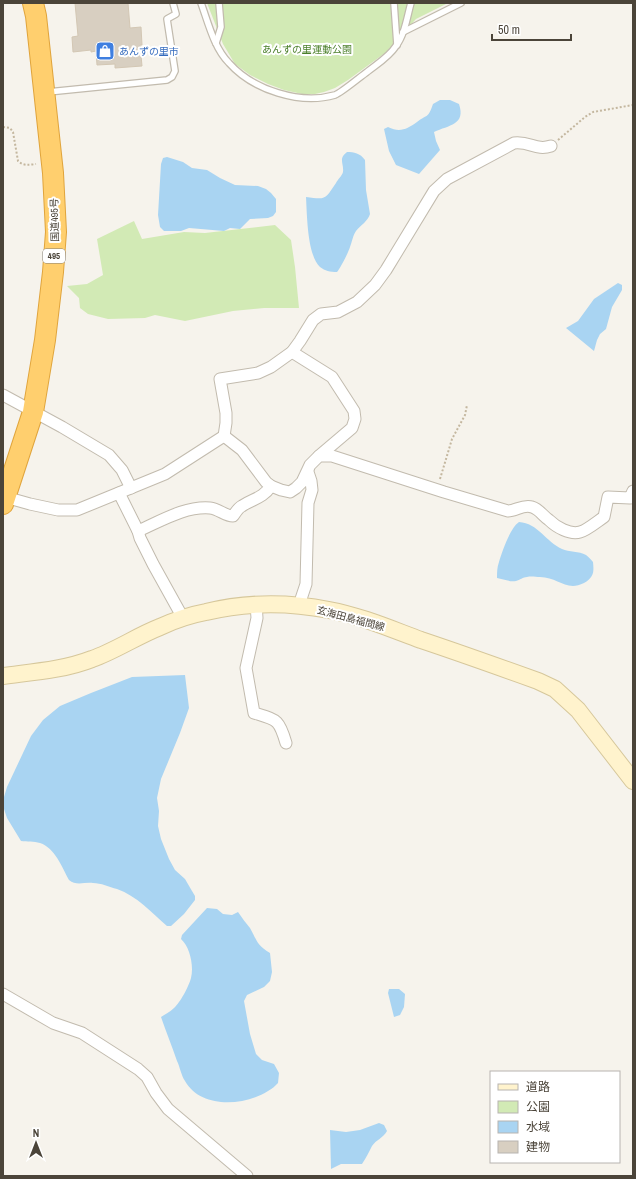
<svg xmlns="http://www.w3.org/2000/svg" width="636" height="1179" font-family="'Archivo Narrow','Noto Sans JP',sans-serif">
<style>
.green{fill:#d2eab5}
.water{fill:#a9d4f2}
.building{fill:#d8cfc1;stroke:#d3c7b4}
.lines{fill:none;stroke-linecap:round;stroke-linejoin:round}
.lane-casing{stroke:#c2bbae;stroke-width:8}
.street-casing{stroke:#c2bbae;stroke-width:13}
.secondary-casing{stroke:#d6c79b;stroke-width:18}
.highway-casing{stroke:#e0a43c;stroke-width:22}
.path{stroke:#c4b79f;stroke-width:2;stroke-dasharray:2 2;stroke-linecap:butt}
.lane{stroke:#fff;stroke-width:5.5}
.street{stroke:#fff;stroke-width:11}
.secondary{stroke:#fff3cd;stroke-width:16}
.highway{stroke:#ffcf6e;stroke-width:20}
.labels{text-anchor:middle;stroke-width:4;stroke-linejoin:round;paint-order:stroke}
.shield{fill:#fff;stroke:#817c74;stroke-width:1}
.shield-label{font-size:9px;font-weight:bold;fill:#4b4439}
.park-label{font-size:10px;fill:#4a7f2a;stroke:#fff}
.shop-label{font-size:10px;fill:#366cbe;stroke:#fff;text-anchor:start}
.street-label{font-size:10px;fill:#4b4439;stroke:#fff}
</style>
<rect width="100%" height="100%" fill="#f6f3ec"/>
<g class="green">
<polygon points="207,3 448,3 416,19 385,53 348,80 335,88 324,92 315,94 302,94 284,90 268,84 250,75 235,64 223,44"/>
<polygon points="134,221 142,239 184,232 205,233 275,225 291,240 295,267 299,308 264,308 233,311 185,321 155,315 145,318 108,319 88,314 80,308 79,298 67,286 87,284 103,275 97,239"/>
</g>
<g class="water">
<path d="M440 100H450L459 104C466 125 449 125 434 132L436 141 440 150 419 174 396 165 389 151 384 129 388 127C400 133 407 129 417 122 427 114 428 119 433 104Z"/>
<path d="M347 152C354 152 360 153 365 160L366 190 370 214C368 221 361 225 356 231 353 235 352 242 350 247 349 251 340 269 337 272 330 272 325 271 320 267 307 255 307 213 306 197 327 200 325 199 336 183 338 179 342 176 343 172 344 163 338 159 347 152Z"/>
<polygon points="167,157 183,162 192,168 207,170 220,178 235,185 258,186 266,189 271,193 276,199 276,212 273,216 268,218 250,219 240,229 230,228 224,231 189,228 181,231 164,231 160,227 158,215 161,164 163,158"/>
<polygon points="618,283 622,285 622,290 612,307 606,329 600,334 597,340 594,351 566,328 578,321 594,299"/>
<path d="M519 522C538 523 546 542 562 549 569 552 579 551 586 555 589 557 591 560 593 562 594 572 594 577 584 583 566 592 558 577 540 577 536 577 531 576 527 577 523 577 520 580 516 581 509 582 503 579 497 578 497 573 497 567 499 562 502 552 510 528 519 522Z"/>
<path d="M185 675 189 708 180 733 161 779 157 798 159 811 158 826 161 839 169 859 175 870 185 879 192 891 195 896V900L184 914 171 926H167C152 913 137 896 117 889 109 887 101 883 93 883 84 882 76 886 69 880 62 867 55 848 40 843 34 841 27 842 21 841L7 818 4 809V797L7 787 31 736 43 720 60 706 91 693 132 677Z"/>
<path d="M207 908 217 909 223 914 232 915 238 912C242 918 246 923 250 928 257 940 256 945 270 953L272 972 270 981 264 987 247 995 244 1001 250 1034 256 1054 262 1060 274 1064 279 1073 278 1083C275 1086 272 1089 268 1091 244 1106 201 1109 185 1081 181 1075 180 1067 177 1061 172 1046 166 1032 161 1017 165 1014 170 1012 174 1008 180 1003 189 986 191 978 194 966 190 947 181 939L182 935Z"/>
<polygon points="389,989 399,989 405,994 404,1007 400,1015 394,1017 388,993"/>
<path d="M379 1123 384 1125 387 1131C383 1138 376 1140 372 1146 369 1152 366 1158 362 1164H341L331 1169 330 1130 346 1132 360 1130Z"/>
</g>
<polygon class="building" points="75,3 128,3 130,28 141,27 142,45 140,45 142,66 115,68 115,64 97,65 96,51 91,52 91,50 73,52 72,37 78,36"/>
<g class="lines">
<defs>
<g id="lane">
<path d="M201 3C208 22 214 48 229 63 253 90 300 105 335 95 341 93 360 77 367 72 377 64 389 57 396 46 405 34 407 17 411 3"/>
<polyline points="394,3 397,45"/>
<polyline points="403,32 461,3"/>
<polyline points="216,43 221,27 219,3"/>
<polyline points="48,92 167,80 172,77 175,71 167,19 176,14 173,3"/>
</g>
<g id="street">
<polyline points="292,352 332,377 354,411 355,419 352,428 319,456"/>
<polyline points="3,395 62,427 109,455 122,470 131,488"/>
<path d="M224 436 242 450 266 482 271 486 281 490 290 492 296 488 302 482 310 465 319 456H332L444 492 508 511C516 511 523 504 532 507 539 509 543 516 549 520 556 527 570 535 580 532 586 531 598 521 604 517L608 497 630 498 633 491"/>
<polyline points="119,493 138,531 140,538 153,564 183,618"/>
<path d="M5 497 30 504 58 510H77L165 474 224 436 226 423V413L220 379 258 373 271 367 292 352 300 341 313 320 321 314 338 312 357 302 375 285 386 270 434 191 447 179 514 143C530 141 536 151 551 146"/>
<path d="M138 531C161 521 185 506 210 508 219 509 225 516 233 516 236 512 238 508 242 506 254 498 262 499 271 486"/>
<path d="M256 604 257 618 246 668 254 713C277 720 279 719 286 743"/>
<polyline points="299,605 306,584 308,503 312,490 311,481 308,472"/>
<polyline points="3,994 53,1023 82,1033 138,1069 147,1077 156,1093 168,1109 247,1176"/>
</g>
<path id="secondary" d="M3 676C33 672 64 670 92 659 115 651 137 636 160 627 175 620 190 615 206 612 247 602 288 602 329 610 361 616 391 629 421 640 460 653 499 667 538 681L555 689 578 710 633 781"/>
<polyline id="highway" points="3,504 33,412 45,340 53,272 56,232 53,173 36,16 33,3"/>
</defs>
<use href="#lane" class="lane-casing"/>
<use href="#street" class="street-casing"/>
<use href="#secondary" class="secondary-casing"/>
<use href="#highway" class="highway-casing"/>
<g class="path">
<path d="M3 127 10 128 13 132 18 161C23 166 29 165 36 164"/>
<polyline points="558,140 585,117 593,112 633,105"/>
<polyline points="440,479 452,439 465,415 467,405"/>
</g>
<use href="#lane" class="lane"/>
<use href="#street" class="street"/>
<use href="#secondary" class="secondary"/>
<use href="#highway" class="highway"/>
</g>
<defs>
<symbol id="shop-square" viewBox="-11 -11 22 22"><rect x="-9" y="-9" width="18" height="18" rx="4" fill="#3f7fe0" stroke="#fff"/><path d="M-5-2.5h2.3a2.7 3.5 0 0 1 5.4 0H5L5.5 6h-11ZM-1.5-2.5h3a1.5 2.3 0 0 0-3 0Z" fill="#fff"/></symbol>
</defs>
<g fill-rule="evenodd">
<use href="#shop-square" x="94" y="40" width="22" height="22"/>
</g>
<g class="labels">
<rect class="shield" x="43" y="249" width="22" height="14" rx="3"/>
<g class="shield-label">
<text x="54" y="259">495</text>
</g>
<g class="park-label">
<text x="307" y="53">あんずの里運動公園</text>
</g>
<g class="shop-label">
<text x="119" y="55">あんずの里市</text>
</g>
<g class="street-label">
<text transform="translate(54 220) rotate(-91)" y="4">国道495号</text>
<text transform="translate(351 618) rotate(15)" y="4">玄海田島福間線</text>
</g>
</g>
<rect width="636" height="1179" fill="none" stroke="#4b4439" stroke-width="8"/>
<rect x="490" y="1071" width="130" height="92" fill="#ffffff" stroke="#b7b4b0"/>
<rect x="498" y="1084" width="20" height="6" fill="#fff3cd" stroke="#b7b4b0"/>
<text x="526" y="1091" font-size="12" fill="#4b4439">道路</text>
<rect x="498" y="1101" width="20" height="12" fill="#d2eab5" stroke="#b7b4b0"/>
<text x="526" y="1111" font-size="12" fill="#4b4439">公園</text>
<rect x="498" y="1121" width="20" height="12" fill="#a9d4f2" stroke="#b7b4b0"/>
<text x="526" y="1131" font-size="12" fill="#4b4439">水域</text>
<rect x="498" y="1141" width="20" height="12" fill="#d8cfc1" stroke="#b7b4b0"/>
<text x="526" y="1151" font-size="12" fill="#4b4439">建物</text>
<g transform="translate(36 1143)" stroke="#ffffff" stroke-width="3" paint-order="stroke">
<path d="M0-3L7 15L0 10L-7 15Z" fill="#4b4439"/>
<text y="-6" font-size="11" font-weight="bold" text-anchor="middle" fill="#4b4439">N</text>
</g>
<path d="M492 34v6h79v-6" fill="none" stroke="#4b4439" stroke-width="2"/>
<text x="498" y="34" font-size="12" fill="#4b4439" stroke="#ffffff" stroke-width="3" paint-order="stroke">50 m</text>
</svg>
